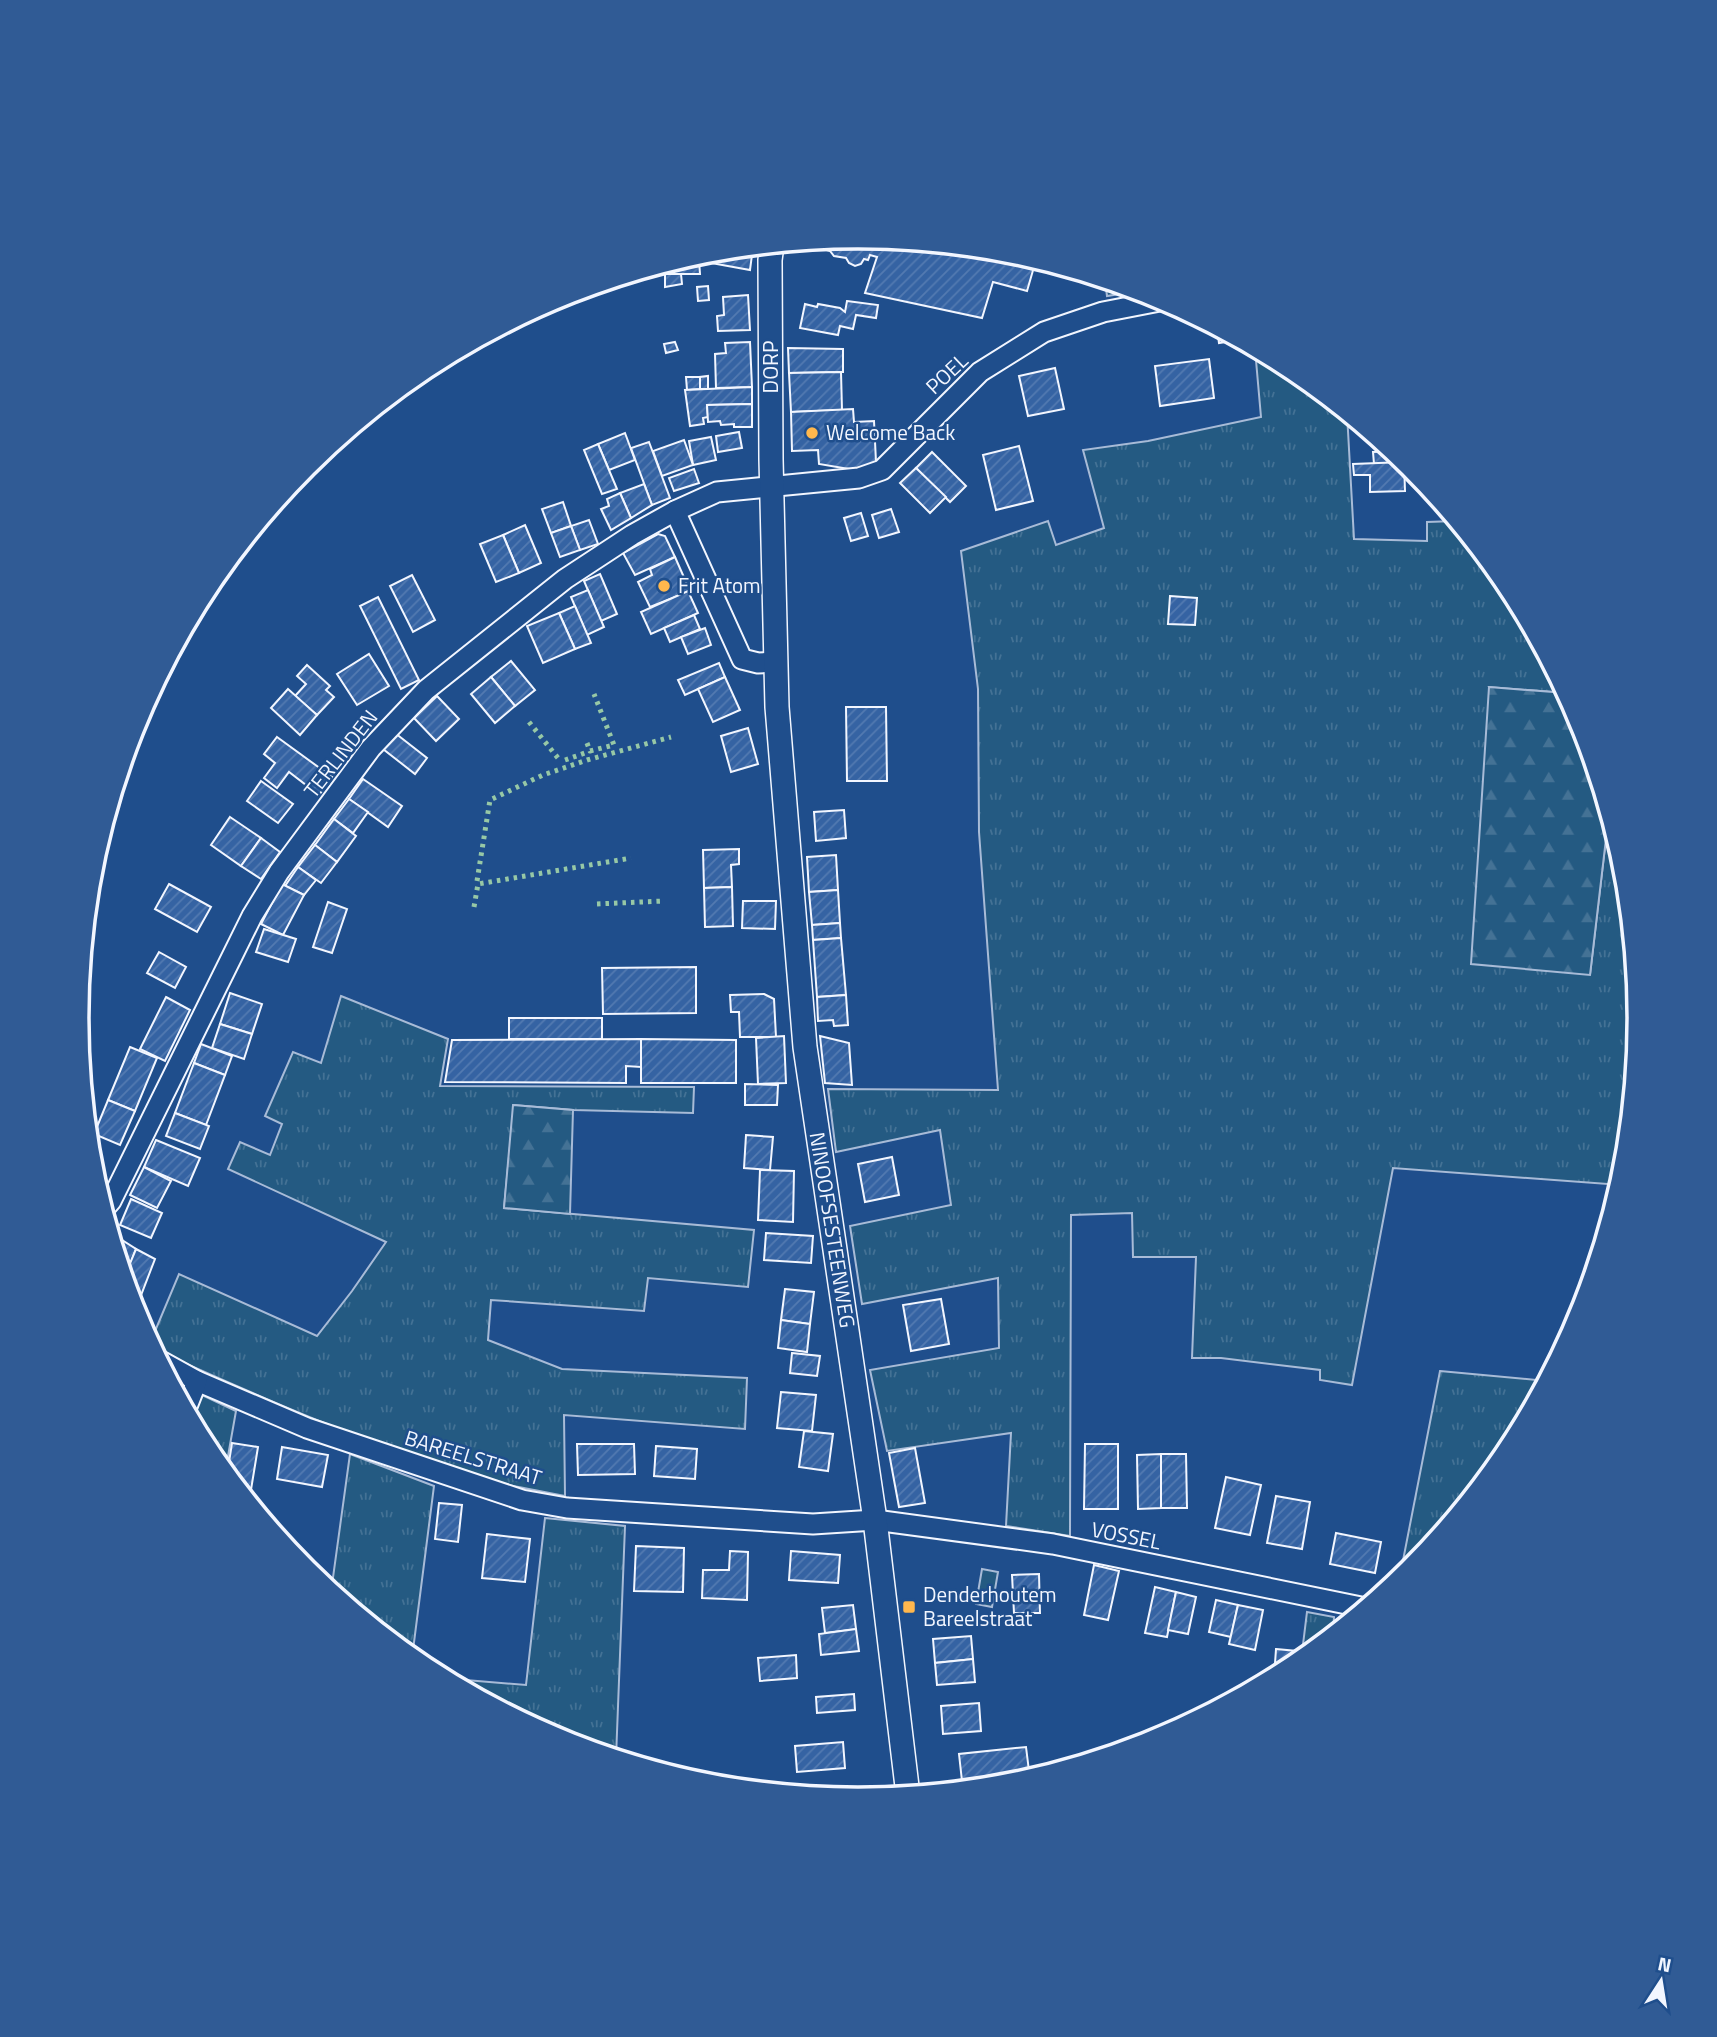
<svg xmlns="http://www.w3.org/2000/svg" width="1717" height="2037" font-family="'Titillium Web',sans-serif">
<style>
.grass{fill:url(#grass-tufts);stroke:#a8bbd7;stroke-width:2}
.forest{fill:url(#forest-firs);stroke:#a8bbd7;stroke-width:2}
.pitch{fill:#245a82;stroke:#a8bbd7;stroke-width:2}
.building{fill:url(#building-hatch);stroke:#f2f6ff;stroke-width:2}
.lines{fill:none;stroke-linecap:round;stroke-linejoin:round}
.minor-casing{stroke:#f2f6ff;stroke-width:23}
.tertiary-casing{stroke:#f2f6ff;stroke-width:26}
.minor{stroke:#1f4e8c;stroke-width:19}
.tertiary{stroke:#1f4e8c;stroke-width:23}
.hedge{stroke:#97c8a6;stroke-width:5;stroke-dasharray:3.5 5;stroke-linecap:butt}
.poi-dot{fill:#ffb74d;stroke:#1f4e8c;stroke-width:2.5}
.labels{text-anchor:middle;stroke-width:5;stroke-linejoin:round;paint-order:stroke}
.street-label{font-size:21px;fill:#f2f6ff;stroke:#1f4e8c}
.poi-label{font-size:21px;fill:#f2f6ff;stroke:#1f4e8c;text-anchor:start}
.rim{fill:none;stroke:#f2f6ff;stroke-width:3.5}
</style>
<defs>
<pattern id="grass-tufts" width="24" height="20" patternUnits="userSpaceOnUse" patternTransform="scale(1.75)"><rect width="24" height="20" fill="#245a82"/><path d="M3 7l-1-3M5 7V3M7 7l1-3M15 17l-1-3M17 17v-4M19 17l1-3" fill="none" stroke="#447295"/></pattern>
<pattern id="forest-firs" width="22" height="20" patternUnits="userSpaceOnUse" patternTransform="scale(1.75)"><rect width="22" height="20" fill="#245a82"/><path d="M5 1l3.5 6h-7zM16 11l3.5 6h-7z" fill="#447295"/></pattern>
<pattern id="building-hatch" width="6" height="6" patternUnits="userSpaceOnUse" patternTransform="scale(1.75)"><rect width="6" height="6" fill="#3563a3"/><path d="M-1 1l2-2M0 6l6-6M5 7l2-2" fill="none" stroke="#537ab1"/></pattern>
</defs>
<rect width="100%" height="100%" fill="#1f4e8c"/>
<g class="grass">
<polygon points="1255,349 1285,365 1286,373 1298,373 1347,413 1354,539 1427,541 1427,522 1456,521 1509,585 1566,693 1489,687 1590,975 1609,813 1625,866 1640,1019 1625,1171 1621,1185 1393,1168 1352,1385 1320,1380 1320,1370 1221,1358 1192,1358 1196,1257 1133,1257 1132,1213 1071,1215 1070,1536 1006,1526 1011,1433 887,1451 870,1370 999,1348 998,1278 862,1304 850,1226 951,1205 940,1130 836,1152 828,1089 998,1090 979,832 978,689 961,551 1048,521 1056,545 1104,528 1083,450 1148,441 1261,417"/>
<path d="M341 996 448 1039 440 1086 694 1087 693 1113 573 1110 514 1105 504 1208 754 1230 748 1287 648 1278 644 1311 491 1300 488 1340 562 1369 747 1378 745 1429 564 1415 565 1496C537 1490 508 1486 481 1478 368 1445 260 1397 153 1349L150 1343 179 1274 317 1336 352 1291 386 1242 228 1169 240 1142 270 1155 282 1124 265 1116 293 1052 321 1063Z"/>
<polygon points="1440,1371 1547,1381 1508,1453 1477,1490 1472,1490 1470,1499 1411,1571 1399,1581"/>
<polygon points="200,1394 236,1411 225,1473 208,1452 190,1417"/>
<polygon points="350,1454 434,1486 412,1658 331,1592"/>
<polygon points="545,1518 625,1526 616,1758 559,1740 442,1678 526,1685"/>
<polygon points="1307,1612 1334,1617 1333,1635 1301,1661"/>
</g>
<g class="forest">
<polygon points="1105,281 1137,290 1138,291 1107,296"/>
<polygon points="1489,687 1566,693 1581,720 1609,813 1590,975 1471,964"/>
<polygon points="513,1105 573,1110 570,1214 504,1208"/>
</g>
<polygon class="pitch" points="982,1569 998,1572 992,1607 976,1604"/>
<g class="building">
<polygon points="859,237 1011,252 1036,260 1027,291 993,282 982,318 865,293 877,257 870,255 868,260 864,259 861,264 855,266 849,263 846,258 834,256 830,251 801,243"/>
<polygon points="753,247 750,270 700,261 701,254 706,252"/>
<polygon points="679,260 699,260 700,274 670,274 669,263"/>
<polygon points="665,274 681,274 682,284 665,287"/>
<polygon points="708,286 709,300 698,301 697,287"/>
<polygon points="748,295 750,330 718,331 717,316 724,315 723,297"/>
<polygon points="847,301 878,305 876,318 856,315 853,329 840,326 838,335 800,328 805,304 817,307 818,304 840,308 845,312"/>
<polygon points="1217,328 1238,340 1219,343"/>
<polygon points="675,342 678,350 666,353 664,344"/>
<polygon points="750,342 752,387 716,388 715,354 726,353 725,343"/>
<polygon points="788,348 843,349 843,372 789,373"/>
<polygon points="1209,359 1214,398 1160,406 1155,366"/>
<polygon points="1055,368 1064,409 1028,416 1019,376"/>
<polygon points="841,372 842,410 791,412 789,373"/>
<polygon points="708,376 708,389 700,389 700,377"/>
<polygon points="686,377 700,377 700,389 687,390"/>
<polygon points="752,387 752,404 707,405 708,417 703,418 704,424 690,426 685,390"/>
<polygon points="752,404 752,427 734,427 734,424 721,425 720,421 708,422 707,405"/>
<polygon points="853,409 854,422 874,421 876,462 864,468 855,468 855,470 819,464 818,450 792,451 791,412"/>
<polygon points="739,432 742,448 718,452 716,436"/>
<polygon points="625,433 635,460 609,470 598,444"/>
<polygon points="711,437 716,460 693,465 689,441"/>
<polygon points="684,440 693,465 662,476 653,451"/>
<polygon points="649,442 670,498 652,505 631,448"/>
<polygon points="598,444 617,489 602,494 584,450"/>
<polygon points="1019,446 1033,501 996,510 983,455"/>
<polygon points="1392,451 1393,463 1374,464 1373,452"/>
<polygon points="932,452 966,486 950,502 916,468"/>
<polygon points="1395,453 1396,453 1407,462 1396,462"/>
<polygon points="1404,462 1405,491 1370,492 1370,475 1354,475 1353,464"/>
<polygon points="916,468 946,497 930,513 900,483"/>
<polygon points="694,469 699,483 674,491 669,478"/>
<polygon points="644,484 652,505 631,518 620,493"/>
<polygon points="620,493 631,518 611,530 601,509 609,506 607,499"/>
<polygon points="563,502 571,526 551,533 542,509"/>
<polygon points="891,509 899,532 879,538 872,515"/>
<polygon points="861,513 868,536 851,541 844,518"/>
<polygon points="589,520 598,544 580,550 571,526"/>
<polygon points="525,525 541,563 519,573 503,535"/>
<polygon points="571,526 580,550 560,557 551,533"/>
<polygon points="658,534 665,536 675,557 635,575 623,553"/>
<polygon points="503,535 519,573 496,582 480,544"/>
<polygon points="675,557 690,591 650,607 638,582 652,575 650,569"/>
<polygon points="600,574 617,614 601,621 584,581"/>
<polygon points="412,575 435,620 413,632 390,586"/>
<polygon points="588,590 604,627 587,635 571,597"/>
<polygon points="688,591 698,613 651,634 641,612"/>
<polygon points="1170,596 1197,598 1195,625 1168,624"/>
<polygon points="378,597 419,680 401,689 360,606"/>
<polygon points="575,606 591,643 575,649 559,613"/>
<polygon points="559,613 575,649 543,663 527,626"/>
<polygon points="694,615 700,629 670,642 664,628"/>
<polygon points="705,628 711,645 688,654 681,637"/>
<polygon points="369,654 389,686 357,705 337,674"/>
<polygon points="511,661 535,690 515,706 491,677"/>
<polygon points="719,663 725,677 685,695 678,680"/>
<polygon points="307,665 330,686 326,690 334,697 317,715 295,696 306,684 297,676"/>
<polygon points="491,677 515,706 495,723 471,694"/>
<polygon points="725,677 740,710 713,722 698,689"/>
<polygon points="288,689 317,715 300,735 271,708"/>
<polygon points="437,696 459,719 436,741 414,718"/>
<polygon points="846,707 886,707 887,781 847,781"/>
<polygon points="748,728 758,764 731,772 721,736"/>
<polygon points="395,733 427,758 415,774 383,749"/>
<polygon points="277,737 332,777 319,795 289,772 277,788 264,778 275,763 264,754"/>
<polygon points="363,779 402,806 388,827 349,799"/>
<polygon points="261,781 293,804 278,823 247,801"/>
<polygon points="349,799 368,812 353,833 334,819"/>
<polygon points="844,810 846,838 816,841 814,812"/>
<polygon points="230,817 261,838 241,866 211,845"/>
<polygon points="334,819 356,836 337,862 315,845"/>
<polygon points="261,838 280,852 261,879 241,866"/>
<polygon points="315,845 337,862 321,883 298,867"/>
<polygon points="739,849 739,864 731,865 732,887 704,888 703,850"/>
<polygon points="836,855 838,890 809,892 807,857"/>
<polygon points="298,867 316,880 304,895 285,886"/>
<polygon points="169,884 211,907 197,932 155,909"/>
<polygon points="282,884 304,895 283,935 261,924"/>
<polygon points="732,887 733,926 705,927 704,888"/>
<polygon points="838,890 840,923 812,925 809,892"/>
<polygon points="743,901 776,901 775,929 742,928"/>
<polygon points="328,902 347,909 332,953 313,947"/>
<polygon points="840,923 841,938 813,940 812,925"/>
<polygon points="264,929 296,939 288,962 256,952"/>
<polygon points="841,938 846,995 817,997 813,940"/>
<polygon points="159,952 186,967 175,988 147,973"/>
<polygon points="696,967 696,1013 603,1014 602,968"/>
<polygon points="230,993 262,1004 252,1034 220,1024"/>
<polygon points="764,994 774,999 776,1037 740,1037 739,1012 731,1012 730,995"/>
<polygon points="846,995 848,1025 834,1026 833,1020 818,1021 817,997"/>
<polygon points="166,997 190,1010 165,1061 140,1049"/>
<rect x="509" y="1018" width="93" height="21"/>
<polygon points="220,1024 252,1034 244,1059 212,1048"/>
<polygon points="784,1036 786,1083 758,1084 756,1038"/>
<polygon points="820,1036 849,1043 852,1085 825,1083"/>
<polygon points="641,1039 736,1040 736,1083 641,1083"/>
<polygon points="641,1039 641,1067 626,1066 626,1083 445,1082 452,1040"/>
<polygon points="201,1044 232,1056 225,1075 194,1063"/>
<polygon points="130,1047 157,1058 135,1111 108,1100"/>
<polygon points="194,1063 225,1075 206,1125 175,1113"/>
<polygon points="745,1084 778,1085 777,1105 745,1105"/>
<polygon points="108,1100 135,1111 120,1145 94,1134"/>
<polygon points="175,1113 209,1126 200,1149 166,1136"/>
<polygon points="746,1135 773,1137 770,1170 744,1168"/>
<polygon points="156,1140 200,1158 188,1186 144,1167"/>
<polygon points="892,1157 899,1195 865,1202 858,1164"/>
<polygon points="144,1167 171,1181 157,1208 130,1195"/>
<polygon points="760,1170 794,1171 793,1222 758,1220"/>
<polygon points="131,1199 162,1213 151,1238 120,1225"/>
<polygon points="111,1233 136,1249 131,1262 117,1254"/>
<polygon points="766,1233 813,1236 811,1263 764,1260"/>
<polygon points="136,1249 155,1259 138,1303 131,1299 124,1278"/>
<polygon points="785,1289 814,1292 810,1324 781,1320"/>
<polygon points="941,1299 949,1344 911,1351 903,1305"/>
<polygon points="781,1320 810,1324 807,1352 778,1348"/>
<polygon points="792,1353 820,1356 817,1376 790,1373"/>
<polygon points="781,1392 816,1395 812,1431 777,1428"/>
<polygon points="804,1431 833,1434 828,1471 799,1467"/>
<polygon points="232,1443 258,1447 249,1502 227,1475"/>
<polygon points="577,1444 634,1444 635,1474 578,1475"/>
<polygon points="1085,1444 1118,1444 1118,1509 1084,1509"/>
<polygon points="656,1446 697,1449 695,1479 654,1476"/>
<polygon points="282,1447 328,1455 322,1487 277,1479"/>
<polygon points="915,1448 925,1503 899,1507 889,1453"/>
<polygon points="1161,1454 1161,1508 1138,1509 1137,1455"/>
<polygon points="1161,1454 1186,1454 1187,1508 1161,1508"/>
<polygon points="1226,1477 1261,1485 1250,1535 1215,1528"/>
<polygon points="1276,1496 1310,1502 1302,1549 1267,1543"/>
<polygon points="439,1503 462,1505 458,1542 435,1539"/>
<polygon points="1336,1533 1381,1542 1375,1573 1330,1564"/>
<polygon points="487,1534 530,1539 525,1582 482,1578"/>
<polygon points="636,1546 684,1548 683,1592 634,1591"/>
<polygon points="730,1551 748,1552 747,1600 702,1598 703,1570 729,1570"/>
<polygon points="791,1551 840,1555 838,1583 789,1580"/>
<polygon points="1094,1565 1119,1571 1108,1620 1084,1615"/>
<polygon points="1039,1574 1040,1613 1014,1613 1012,1575"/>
<polygon points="1155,1587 1176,1592 1167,1637 1145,1633"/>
<polygon points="1176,1592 1196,1597 1188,1634 1168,1630"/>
<polygon points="1216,1600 1238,1605 1231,1637 1209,1632"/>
<polygon points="853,1605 856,1629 825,1633 822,1608"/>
<polygon points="1238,1605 1263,1610 1255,1650 1229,1644"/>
<polygon points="856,1629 859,1651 821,1655 819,1634"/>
<polygon points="971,1636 973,1659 935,1663 933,1639"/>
<polygon points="1276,1649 1297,1651 1296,1666 1274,1678"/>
<polygon points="796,1655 797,1678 760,1681 758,1658"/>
<polygon points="973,1659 975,1682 937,1685 935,1663"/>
<polygon points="854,1694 855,1710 817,1713 816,1697"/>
<polygon points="979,1703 981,1731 943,1734 941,1706"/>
<polygon points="843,1742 845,1768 797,1772 795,1746"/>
<polygon points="1026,1747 1030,1779 1011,1785 963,1790 959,1754"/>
</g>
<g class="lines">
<defs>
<g id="minor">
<polyline points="675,511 742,659 758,663 776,662"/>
<polyline points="104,1209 111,1201 252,916 279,872 371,748 426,690 565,579 632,535 675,511 717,492 859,478 882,470 980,372 1044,332 1103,312 1165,300"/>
<polyline points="159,1360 197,1381 307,1428 522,1500 567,1508 813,1524 875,1520 1053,1544 1366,1608"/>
<polyline points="186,1409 197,1381"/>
</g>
<polyline id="tertiary" points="772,245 770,260 771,459 777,707 805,1047 875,1520 908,1795"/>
</defs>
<use href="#minor" class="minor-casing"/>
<use href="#tertiary" class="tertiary-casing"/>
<use href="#minor" class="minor"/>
<use href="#tertiary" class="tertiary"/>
<g class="hedge">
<polyline points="529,722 558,758"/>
<polyline points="587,743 590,751 614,745 594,694"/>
<polyline points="565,760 585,753"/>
<polyline points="477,881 490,800 543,775 587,760 671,737"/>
<polyline points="597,904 663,901"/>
<polyline points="474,907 478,884 631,858"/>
</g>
</g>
<g class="poi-dot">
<circle cx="812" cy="433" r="7"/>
<circle cx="664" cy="586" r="7"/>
<rect x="902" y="1600" width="14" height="14" rx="3.5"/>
</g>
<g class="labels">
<g class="street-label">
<text transform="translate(771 367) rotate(-90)" y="7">DORP</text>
<text transform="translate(947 374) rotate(-43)" y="7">POEL</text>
<text transform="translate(341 754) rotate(-52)" y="7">TERLINDEN</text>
<text transform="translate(832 1230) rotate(81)" y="7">NINOOFSESTEENWEG</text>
<text transform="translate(473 1458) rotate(17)" y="7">BAREELSTRAAT</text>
<text transform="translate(1126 1536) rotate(11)" y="7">VOSSEL</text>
</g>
<g class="poi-label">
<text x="826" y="440">Welcome Back</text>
<text x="678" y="593">Frit Atom</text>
<text x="923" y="1602">Denderhoutem<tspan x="923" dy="24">Bareelstraat</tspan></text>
</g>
</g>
<path d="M0 0H1717V2037H0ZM89 1018a769 769 0 1 1 1538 0a769 769 0 1 1-1538 0Z" fill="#305b95" fill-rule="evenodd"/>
<path class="rim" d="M89 1018a769 769 0 1 1 1538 0a769 769 0 1 1-1538 0Z"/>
<g transform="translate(1661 1981) rotate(12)" stroke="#1f4e8c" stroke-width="5" paint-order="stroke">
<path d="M0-5L12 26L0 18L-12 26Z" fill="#f2f6ff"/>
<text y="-10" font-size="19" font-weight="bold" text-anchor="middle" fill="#f2f6ff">N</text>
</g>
</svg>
